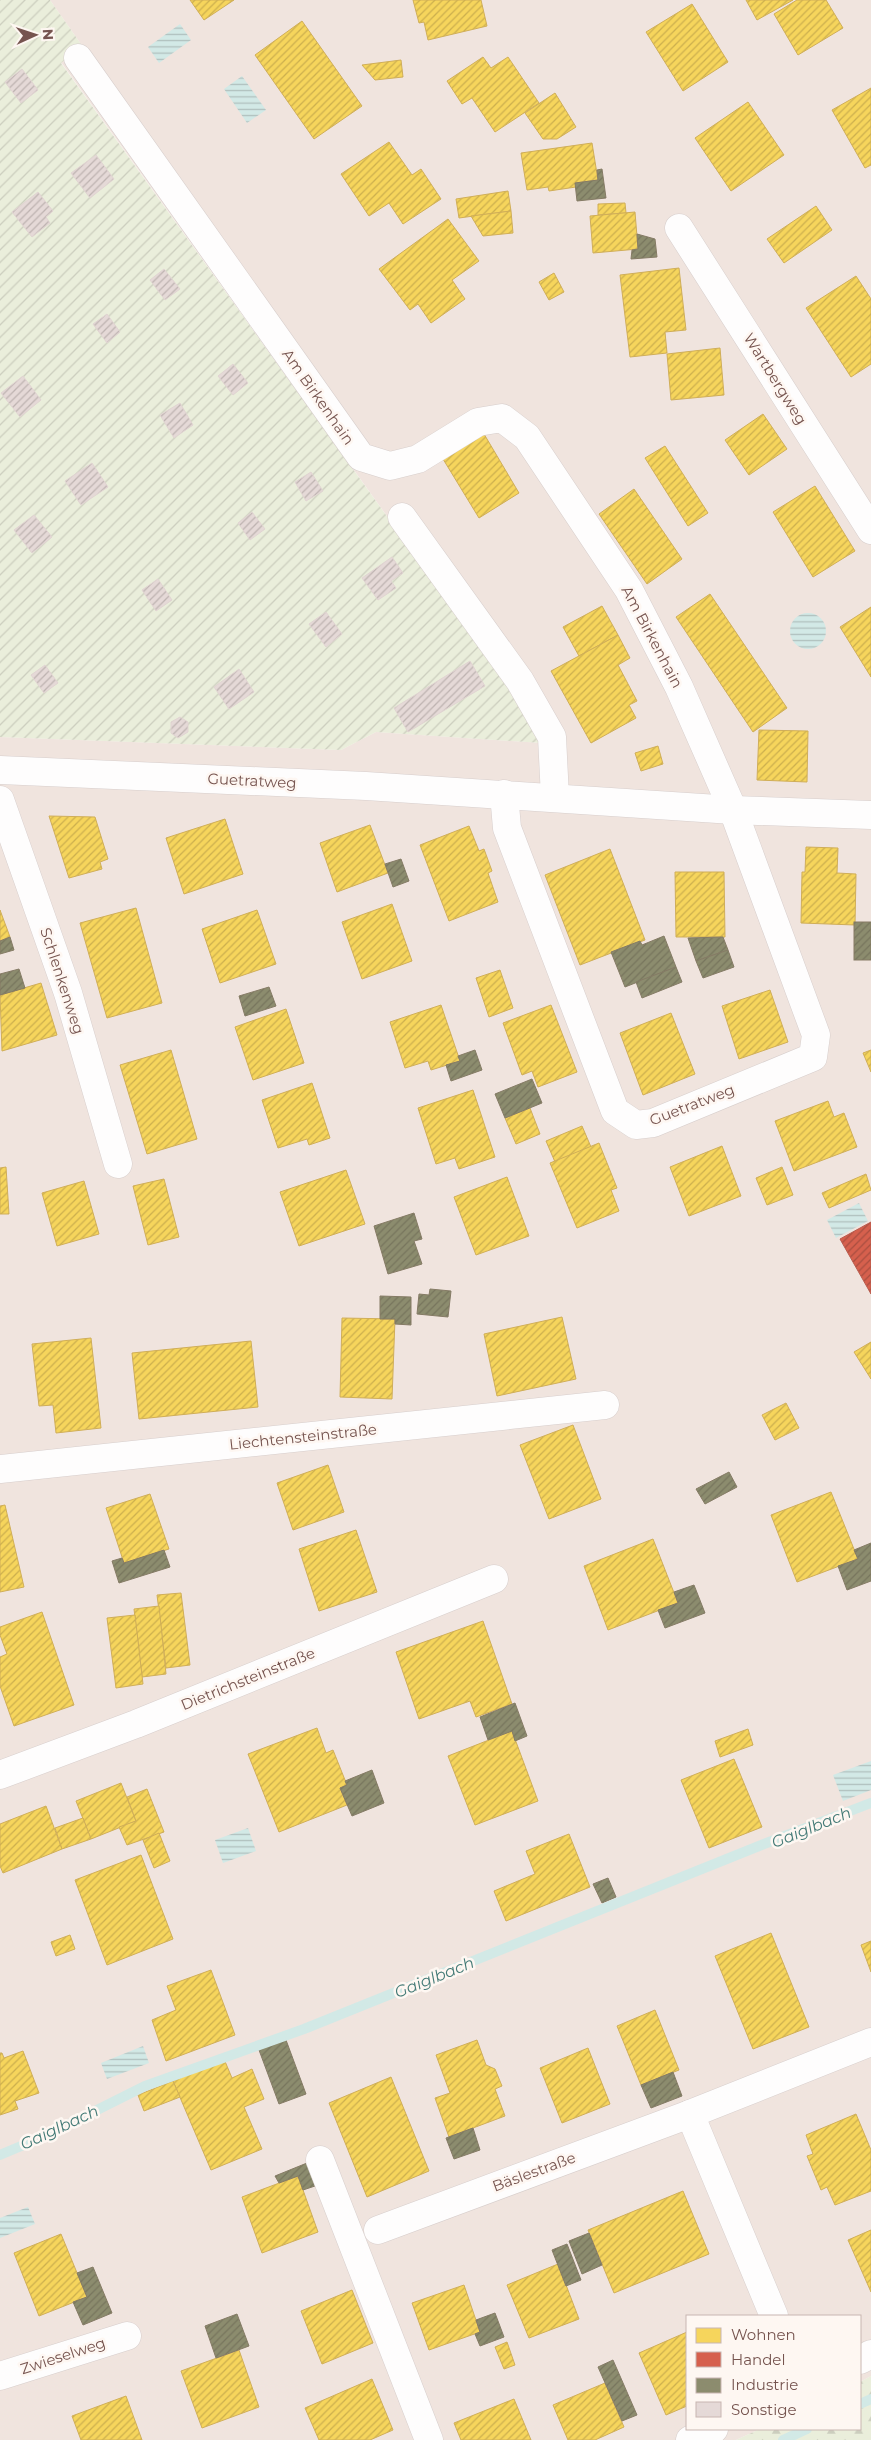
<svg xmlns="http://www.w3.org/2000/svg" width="871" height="2440" font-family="Montserrat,sans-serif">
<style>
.residential{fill:#f0e4de}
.forest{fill:url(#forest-firs)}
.garden{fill:url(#garden-furrows)}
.water{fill:url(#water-rules)}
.homes{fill:url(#homes-hatch);stroke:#d0ae58}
.shops{fill:url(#shops-hatch);stroke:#b95c4e}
.industry{fill:url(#industry-hatch);stroke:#857b65}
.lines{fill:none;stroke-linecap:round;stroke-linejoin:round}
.stream{stroke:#d2e9e6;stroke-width:10}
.building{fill:url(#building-hatch);stroke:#e1d5d2}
.street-casing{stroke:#d7cecc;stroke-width:29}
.street{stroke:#fefdfd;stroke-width:28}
.labels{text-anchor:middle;stroke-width:5;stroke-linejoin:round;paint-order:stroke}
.street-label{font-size:15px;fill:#76544f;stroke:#fef7f2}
.water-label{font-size:16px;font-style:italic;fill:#437a76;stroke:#fef7f2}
</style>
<defs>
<pattern id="forest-firs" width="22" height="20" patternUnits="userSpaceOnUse" patternTransform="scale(1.25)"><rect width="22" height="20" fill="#eaeedb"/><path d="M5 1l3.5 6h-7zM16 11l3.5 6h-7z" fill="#cccebe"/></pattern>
<pattern id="garden-furrows" width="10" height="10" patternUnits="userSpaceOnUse" patternTransform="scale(1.25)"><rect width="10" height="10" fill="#eaeedb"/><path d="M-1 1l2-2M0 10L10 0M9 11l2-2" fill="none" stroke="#cccebe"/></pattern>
<pattern id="water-rules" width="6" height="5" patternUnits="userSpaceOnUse" patternTransform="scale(1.25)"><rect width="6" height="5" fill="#d2e9e6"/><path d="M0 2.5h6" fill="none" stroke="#afbfbd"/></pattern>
<pattern id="homes-hatch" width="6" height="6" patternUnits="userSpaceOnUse" patternTransform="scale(1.25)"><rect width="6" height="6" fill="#f6d55c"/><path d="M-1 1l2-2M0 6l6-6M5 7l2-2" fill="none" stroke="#ccaf4e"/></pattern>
<pattern id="shops-hatch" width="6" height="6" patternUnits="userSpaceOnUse" patternTransform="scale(1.25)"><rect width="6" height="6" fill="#d6604d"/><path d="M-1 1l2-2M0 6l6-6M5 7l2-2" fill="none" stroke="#a94e40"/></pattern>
<pattern id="industry-hatch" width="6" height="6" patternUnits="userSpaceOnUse" patternTransform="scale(1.25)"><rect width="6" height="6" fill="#8c8c6e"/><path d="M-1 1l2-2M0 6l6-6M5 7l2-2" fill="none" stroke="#77755d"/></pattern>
<pattern id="building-hatch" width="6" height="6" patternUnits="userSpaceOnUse" patternTransform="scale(1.25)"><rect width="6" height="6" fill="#e5d9d7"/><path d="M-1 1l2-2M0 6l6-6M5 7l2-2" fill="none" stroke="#beb3b1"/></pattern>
</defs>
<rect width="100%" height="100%" fill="#f8f3f0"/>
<polygon class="residential" points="50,0 871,0 871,2376 860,2382 860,2316 687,2316 687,2429 760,2429 736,2440 0,2440 0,737 341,750 376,732 542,743 491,661 61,62 83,47"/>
<polygon class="forest" points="871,2376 871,2440 736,2440 760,2429 860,2429 860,2382"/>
<polygon class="garden" points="0,0 50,0 83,47 61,63 491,661 542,743 376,732 341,750 0,737"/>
<g class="water">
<polygon points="180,24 191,40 159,63 148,47"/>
<polygon points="242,76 266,110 247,123 224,89"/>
<circle cx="808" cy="631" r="18"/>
<polygon points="859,1203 868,1221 836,1238 827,1220"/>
<polygon points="871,1761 871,1790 843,1801 833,1775"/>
<polygon points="248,1828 256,1851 223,1863 215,1840"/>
<polygon points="143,2046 149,2063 107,2079 101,2063"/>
<polygon points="28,2207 35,2224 0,2238 0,2218"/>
</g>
<g class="homes">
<polygon points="190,0 234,0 204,20"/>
<polygon points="413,0 481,0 487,26 428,40 424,22 419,23"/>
<polygon points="746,0 793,0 757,20"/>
<polygon points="797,0 826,0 843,28 798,55 774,14"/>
<polygon points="692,4 728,62 683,91 646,32"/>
<polygon points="302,21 362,106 314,139 255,55"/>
<polygon points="483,57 491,68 508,57 539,103 495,132 472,98 462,104 447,81"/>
<polygon points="401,60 403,77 375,80 362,65"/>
<polygon points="871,88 871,165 865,168 832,110"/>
<polygon points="555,93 576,127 557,139 543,139 525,113"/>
<polygon points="748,102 784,155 731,191 695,138"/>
<polygon points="389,142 412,175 421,169 441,199 403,224 389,203 369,216 341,174"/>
<polygon points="592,143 598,180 575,183 576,187 549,191 548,187 527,190 521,153"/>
<polygon points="508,191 511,211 459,218 456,199"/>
<polygon points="625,203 626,213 598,215 598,204"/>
<polygon points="816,206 832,230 784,263 767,239"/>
<polygon points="511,211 513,233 483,236 471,216"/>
<polygon points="635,212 638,249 593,253 590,216"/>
<polygon points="448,219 479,261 452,280 465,299 431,323 418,304 410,310 379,269"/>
<polygon points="679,268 686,330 665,332 667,353 630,357 620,275"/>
<polygon points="554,273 564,292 549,300 539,282"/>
<polygon points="856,276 871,299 871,364 851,377 806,308"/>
<polygon points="720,348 724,395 671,400 667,354"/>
<polygon points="763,414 787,449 749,475 725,440"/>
<polygon points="484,434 519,493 479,518 443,459"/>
<polygon points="665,446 708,513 688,526 645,458"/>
<polygon points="815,486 855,551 813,577 773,512"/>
<polygon points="634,489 682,559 647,584 599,514"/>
<polygon points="710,594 787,708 753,732 676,617"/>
<polygon points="602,606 618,635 579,656 563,627"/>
<polygon points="871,607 871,677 840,627"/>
<polygon points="618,635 630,658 618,665 637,701 629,705 636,718 591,743 551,671"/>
<polygon points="759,730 808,731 807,782 757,780"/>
<polygon points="658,746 663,764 641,771 635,753"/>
<polygon points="49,816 95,817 108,859 100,862 102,869 69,878"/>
<polygon points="225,819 243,874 184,894 166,838"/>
<polygon points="370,825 388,873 337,892 320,843"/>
<polygon points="469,826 479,851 484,849 492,871 488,873 498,902 449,921 420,845"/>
<polygon points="806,847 838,848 837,873 856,874 855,925 801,923 802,872 805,872"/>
<polygon points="610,849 645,940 580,965 545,875"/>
<polygon points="675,872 724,872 725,937 676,937"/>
<polygon points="392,904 412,961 362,979 342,922"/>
<polygon points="136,908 162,1003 107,1018 80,923"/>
<polygon points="0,910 10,937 0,941"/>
<polygon points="257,910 276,964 220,983 202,929"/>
<polygon points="500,970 513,1008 489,1017 476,978"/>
<polygon points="41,983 57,1035 2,1051 0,995"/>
<polygon points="770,990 788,1042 739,1059 722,1006"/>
<polygon points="441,1005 460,1061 431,1070 428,1061 405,1068 390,1022"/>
<polygon points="551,1005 577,1072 538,1087 532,1071 522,1075 503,1023"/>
<polygon points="286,1009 304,1063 253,1080 235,1027"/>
<polygon points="671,1013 695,1074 643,1095 620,1033"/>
<polygon points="171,1050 197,1139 147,1154 120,1065"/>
<polygon points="871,1050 871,1072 863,1053"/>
<polygon points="312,1083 330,1138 309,1145 307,1139 278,1148 262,1100"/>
<polygon points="473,1090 495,1157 459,1169 455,1158 436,1164 418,1108"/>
<polygon points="828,1101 834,1117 844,1113 857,1147 794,1171 775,1121"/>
<polygon points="530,1108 540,1134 516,1144 505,1118"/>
<polygon points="582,1126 591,1147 555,1162 546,1141"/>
<polygon points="599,1143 617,1188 611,1190 619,1211 577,1228 550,1163"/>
<polygon points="722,1146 741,1196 689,1216 670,1167"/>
<polygon points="6,1167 9,1214 0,1214 0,1168"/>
<polygon points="782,1167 793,1195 767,1205 756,1178"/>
<polygon points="346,1170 365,1224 299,1246 280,1192"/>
<polygon points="866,1174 871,1190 829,1208 822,1193"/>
<polygon points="507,1177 529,1236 476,1255 454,1197"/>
<polygon points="164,1179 179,1237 148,1245 133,1186"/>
<polygon points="84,1181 99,1234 57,1246 42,1193"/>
<polygon points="562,1317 576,1379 497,1396 484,1334"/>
<polygon points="342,1318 395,1319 392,1399 340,1397"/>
<polygon points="91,1338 101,1428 56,1433 53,1405 39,1406 32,1344"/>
<polygon points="251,1341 258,1407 139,1419 132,1353"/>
<polygon points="871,1342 871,1379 854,1352"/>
<polygon points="786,1403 799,1428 775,1440 762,1415"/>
<polygon points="573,1425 601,1499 549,1519 520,1445"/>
<polygon points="328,1465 344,1512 293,1530 277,1483"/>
<polygon points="831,1492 858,1559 797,1582 771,1515"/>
<polygon points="150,1494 169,1549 124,1563 106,1508"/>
<polygon points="5,1505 24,1587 0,1592 0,1506"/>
<polygon points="356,1530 377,1592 319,1611 299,1549"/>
<polygon points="653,1539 678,1603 608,1630 584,1566"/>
<polygon points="181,1593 190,1665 166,1668 157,1595"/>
<polygon points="159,1606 166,1674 142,1677 134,1609"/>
<polygon points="42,1612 74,1705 14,1726 0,1686 0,1657 7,1654 0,1635 0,1627"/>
<polygon points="135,1615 143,1684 116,1688 107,1618"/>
<polygon points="483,1621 512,1704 476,1717 470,1701 419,1719 396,1652"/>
<polygon points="317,1728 326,1753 333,1750 347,1785 340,1788 347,1805 279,1832 248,1754"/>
<polygon points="748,1729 753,1745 720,1757 715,1741"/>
<polygon points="512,1731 538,1801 475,1825 448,1756"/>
<polygon points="734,1759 762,1827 709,1848 681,1780"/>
<polygon points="121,1783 136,1821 91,1839 76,1801"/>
<polygon points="147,1789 164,1832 127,1845 119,1827 136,1821 127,1797"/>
<polygon points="46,1806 62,1849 3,1873 0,1866 0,1824"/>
<polygon points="83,1818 91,1839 62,1849 55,1828"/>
<polygon points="159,1833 170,1861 154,1868 143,1840"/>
<polygon points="569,1834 590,1887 506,1921 494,1891 535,1874 526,1851"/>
<polygon points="141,1855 173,1939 107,1965 75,1880"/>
<polygon points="771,1933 809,2027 753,2049 715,1956"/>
<polygon points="70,1935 75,1949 56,1956 51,1942"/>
<polygon points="871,1941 871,1972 861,1945"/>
<polygon points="211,1970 235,2035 166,2061 152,2020 176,2010 167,1986"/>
<polygon points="655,2010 679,2070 641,2085 617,2026"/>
<polygon points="477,2040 486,2065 495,2069 502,2086 495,2089 505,2116 449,2137 435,2098 450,2093 436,2055"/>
<polygon points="588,2048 610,2104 562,2123 540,2068"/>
<polygon points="23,2051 39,2093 15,2101 18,2109 0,2115 0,2053 2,2053 4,2058"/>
<polygon points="224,2059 232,2078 252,2069 264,2099 244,2107 262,2149 211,2170 173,2081"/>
<polygon points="391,2077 429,2171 367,2197 329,2103"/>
<polygon points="173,2081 180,2097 144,2111 138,2095"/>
<polygon points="856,2114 871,2150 871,2191 835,2205 827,2187 821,2190 807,2156 813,2154 806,2135"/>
<polygon points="298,2176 318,2232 262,2253 242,2197"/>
<polygon points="683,2191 709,2254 614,2293 588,2230"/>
<polygon points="871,2230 871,2292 848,2240"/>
<polygon points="61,2234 87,2297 39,2316 14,2253"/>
<polygon points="558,2264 579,2319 529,2338 507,2285"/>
<polygon points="464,2285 480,2332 429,2350 412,2303"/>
<polygon points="352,2290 373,2343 322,2364 301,2311"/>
<polygon points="687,2332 687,2406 666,2415 639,2353"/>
<polygon points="507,2342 515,2365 504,2369 495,2347"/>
<polygon points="239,2350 259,2407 202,2428 181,2371"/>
<polygon points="372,2379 393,2430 370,2440 319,2440 305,2408"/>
<polygon points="605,2383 624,2427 595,2440 568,2440 553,2405"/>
<polygon points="126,2396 142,2440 81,2440 72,2416"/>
<polygon points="514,2399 531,2440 461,2440 454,2423"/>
</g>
<polygon class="shops" points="871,1222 871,1294 840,1239"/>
<g class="industry">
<polygon points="602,169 606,198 577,201 575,183 598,180 597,170"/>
<polygon points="637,234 655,239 657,257 631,259 632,250 638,249"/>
<polygon points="401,859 409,881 393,887 385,864"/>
<rect x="854" y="922" width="17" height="38"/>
<polygon points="664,936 676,967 625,987 611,952 640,941 642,945"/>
<polygon points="10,937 14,950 0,954 0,941"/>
<polygon points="723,937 728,950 696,961 688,938"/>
<polygon points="728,950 734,967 703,978 696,961"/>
<polygon points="676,967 682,982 642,998 636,982"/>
<polygon points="19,969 25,988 0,995 0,974"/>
<polygon points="269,987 276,1006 245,1016 239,996"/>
<polygon points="475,1050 482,1070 451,1081 446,1065 460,1061 458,1056"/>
<polygon points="532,1079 542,1103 505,1118 495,1094"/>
<polygon points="414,1213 422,1239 414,1241 422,1264 388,1274 374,1226"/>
<polygon points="430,1289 451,1291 448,1317 417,1314 419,1294 429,1295"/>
<polygon points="380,1296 411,1297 411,1325 395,1324 395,1319 380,1319"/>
<polygon points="729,1472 737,1487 705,1504 696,1489"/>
<polygon points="871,1543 871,1581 847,1590 838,1566 858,1559 854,1550"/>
<polygon points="164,1550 170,1567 119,1583 112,1561 122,1558 124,1563"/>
<polygon points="694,1585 705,1613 665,1628 658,1610 678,1603 674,1592"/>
<polygon points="515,1703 527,1736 515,1741 512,1731 488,1740 480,1717"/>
<polygon points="372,1770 384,1803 352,1816 340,1788 347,1785 345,1781"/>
<polygon points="608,1878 616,1897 602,1903 593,1884"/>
<polygon points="286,2040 306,2094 279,2104 259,2050"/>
<polygon points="673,2072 682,2096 651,2108 641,2085"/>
<polygon points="473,2128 480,2150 454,2159 446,2138"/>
<polygon points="307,2163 315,2186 303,2190 298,2176 279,2183 275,2176"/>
<polygon points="589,2233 602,2265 582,2274 569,2241"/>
<polygon points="567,2244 581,2280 566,2286 552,2250"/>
<polygon points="93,2267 112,2313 83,2325 73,2302 87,2297 77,2273"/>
<polygon points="495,2313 504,2337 480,2346 475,2334 480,2332 476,2320"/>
<polygon points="237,2314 249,2346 216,2358 205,2326"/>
<polygon points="613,2360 637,2415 622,2421 598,2367"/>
</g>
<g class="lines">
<g class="stream">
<polyline points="0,2155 45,2136 145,2086 304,2029 764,1844 871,1803"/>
<polyline points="860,2404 871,2399"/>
<polyline points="783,2440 807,2429"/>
</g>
</g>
<g class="building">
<polygon points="22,69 38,90 21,103 5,82"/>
<polygon points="96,155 114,179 90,198 71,173"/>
<polygon points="38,192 53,211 46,217 50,223 32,237 12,212"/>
<polygon points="164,269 180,289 165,300 150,280"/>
<polygon points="107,314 120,332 107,343 93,324"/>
<polygon points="233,364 248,383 233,395 218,376"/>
<polygon points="23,376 41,400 20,417 1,393"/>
<polygon points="180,403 193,425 174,438 160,415"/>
<polygon points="92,463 108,487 81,505 65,481"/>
<polygon points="311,472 323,491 306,501 295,482"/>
<polygon points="252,512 265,529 250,540 238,523"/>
<polygon points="34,515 52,537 32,553 14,530"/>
<polygon points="392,557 403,573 391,581 396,588 378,600 362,578"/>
<polygon points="158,579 172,600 156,611 142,590"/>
<polygon points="326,612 342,634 326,647 309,624"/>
<polygon points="470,661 485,686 408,732 394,708"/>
<polygon points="45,665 58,683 44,693 31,675"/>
<polygon points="239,669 254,692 229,709 214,687"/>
<polygon points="180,717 188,722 188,732 178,738 171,733 171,722"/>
</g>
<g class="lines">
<defs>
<g id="street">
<polyline points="78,58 361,457 390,466 418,459 478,422 502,418 527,437 629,590 679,687 733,810 816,1035 813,1057 653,1123 636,1125 615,1111 507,828 504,794"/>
<polyline points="679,228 871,530"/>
<polyline points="402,517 520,681 552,737 555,797"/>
<polyline points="0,770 366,786 733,810 871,815"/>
<polyline points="0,800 68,993 118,1164"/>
<polyline points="0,1469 605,1405"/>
<polyline points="0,1775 136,1724 494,1579"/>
<polyline points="690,2114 774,2316"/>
<polyline points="320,2160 429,2440"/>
<polyline points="378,2230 690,2114 871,2042"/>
<polyline points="860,2360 871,2354"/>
<polyline points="0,2376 127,2336"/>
<polyline points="690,2440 714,2429"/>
</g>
</defs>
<use href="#street" class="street-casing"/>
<use href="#street" class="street"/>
</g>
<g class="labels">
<g class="street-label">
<text transform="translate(775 379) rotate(58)" y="5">Wartbergweg</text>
<text transform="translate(318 397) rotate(55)" y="5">Am Birkenhain</text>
<text transform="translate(652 637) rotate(62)" y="5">Am Birkenhain</text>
<text transform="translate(252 781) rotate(3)" y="5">Guetratweg</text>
<text transform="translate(62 981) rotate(72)" y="5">Schlenkenweg</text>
<text transform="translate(692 1105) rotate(-21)" y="5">Guetratweg</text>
<text transform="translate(303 1437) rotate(-6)" y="5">Liechtensteinstraße</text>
<text transform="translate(248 1679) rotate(-22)" y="5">Dietrichsteinstraße</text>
<text transform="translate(534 2172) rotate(-20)" y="5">Bäslestraße</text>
<text transform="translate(63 2356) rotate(-18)" y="5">Zwieselweg</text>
</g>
<g class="water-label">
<text transform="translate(811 1827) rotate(-22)" y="6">Gaiglbach</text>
<text transform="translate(434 1977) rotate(-22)" y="6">Gaiglbach</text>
<text transform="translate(59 2127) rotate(-25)" y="6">Gaiglbach</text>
</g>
</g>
<rect x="686" y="2315" width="175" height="115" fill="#fef7f2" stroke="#c8b6b1"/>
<rect x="696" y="2328" width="25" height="15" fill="#f6d55c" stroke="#c8b6b1"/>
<text x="731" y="2340" font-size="15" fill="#76544f">Wohnen</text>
<rect x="696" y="2352" width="25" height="15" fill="#d6604d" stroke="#c8b6b1"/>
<text x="731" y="2365" font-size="15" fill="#76544f">Handel</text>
<rect x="696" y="2378" width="25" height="15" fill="#8c8c6e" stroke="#c8b6b1"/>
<text x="731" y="2390" font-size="15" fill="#76544f">Industrie</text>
<rect x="696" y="2402" width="25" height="15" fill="#e5d9d7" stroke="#c8b6b1"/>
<text x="731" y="2415" font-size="15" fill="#76544f">Sonstige</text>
<g transform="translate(35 35) rotate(87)" stroke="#fef7f2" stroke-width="4" paint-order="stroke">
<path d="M0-4L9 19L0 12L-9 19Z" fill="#76544f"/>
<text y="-8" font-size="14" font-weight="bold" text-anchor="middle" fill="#76544f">N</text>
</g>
</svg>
